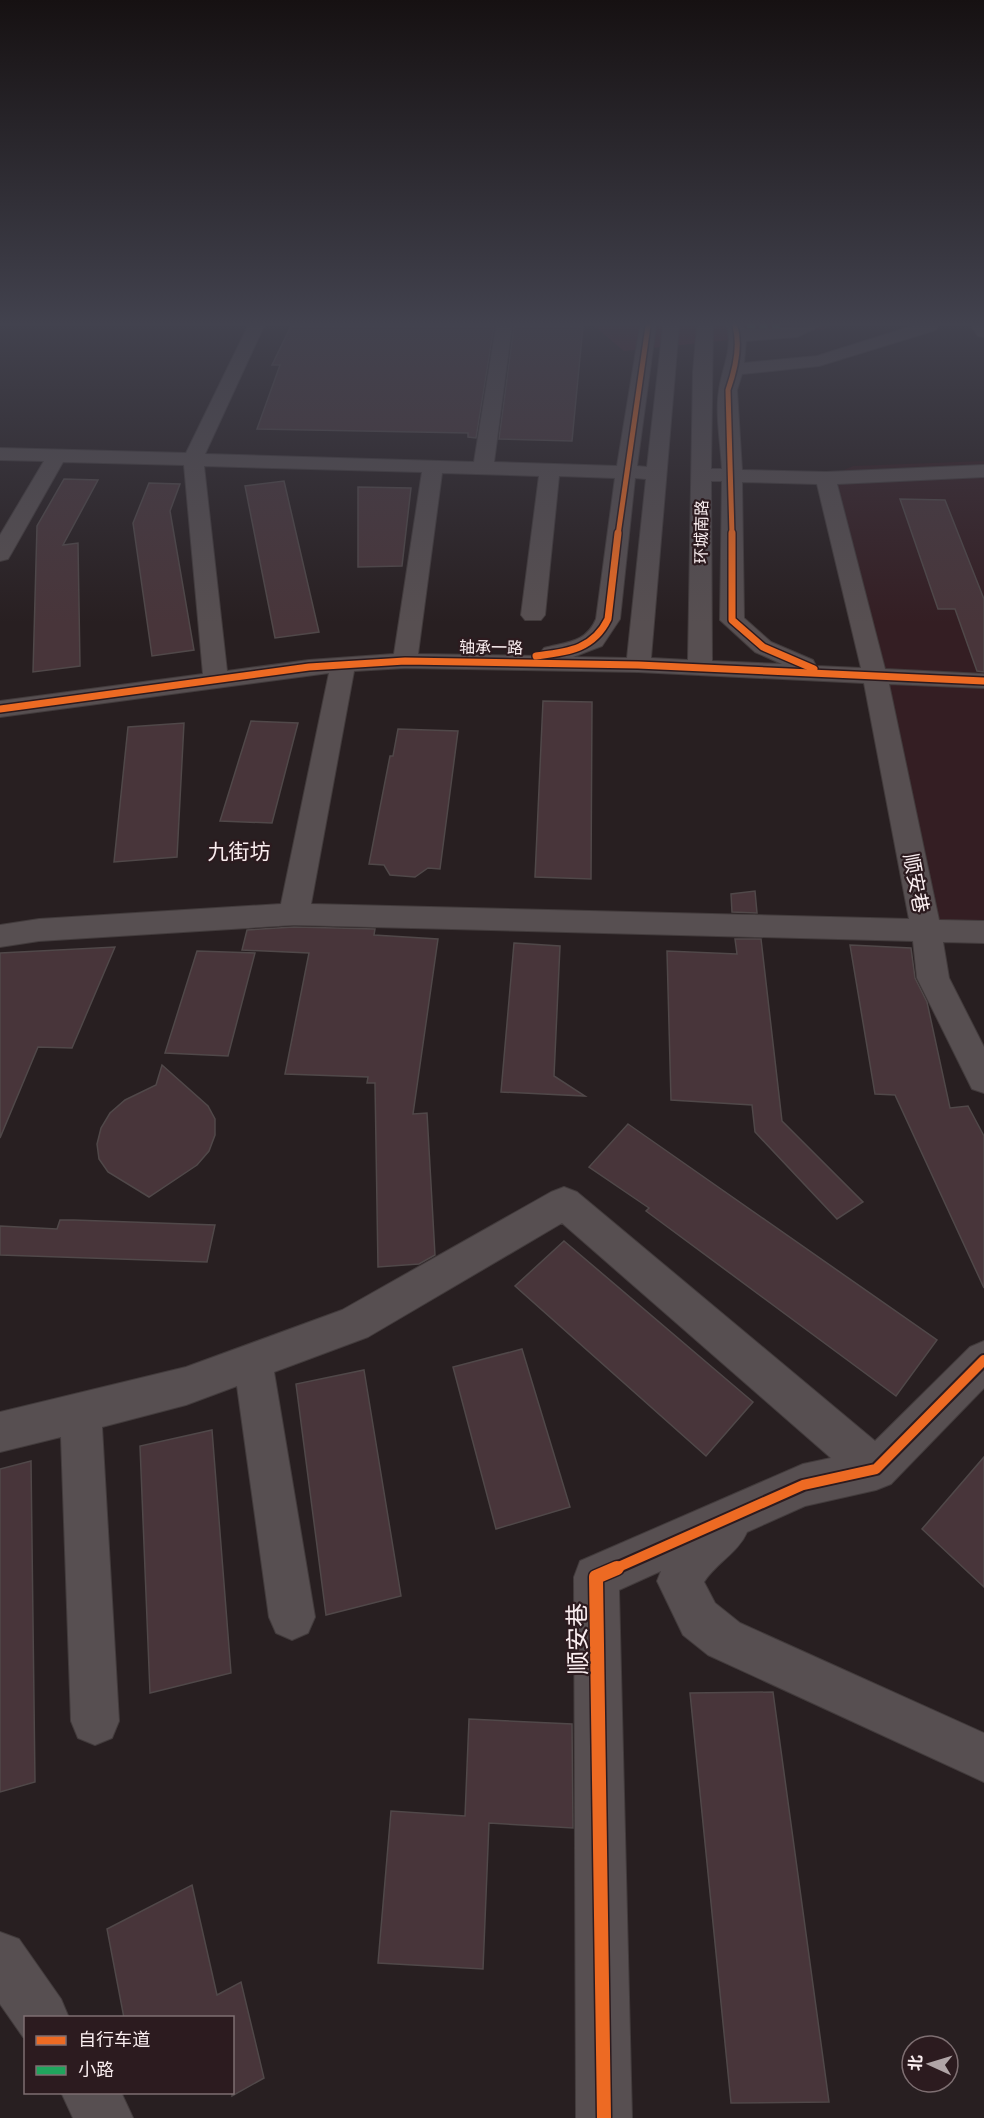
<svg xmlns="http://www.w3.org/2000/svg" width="984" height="2118" font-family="'Golos Text','Noto Sans SC',sans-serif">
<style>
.built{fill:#341e23}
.green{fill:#501c2b}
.building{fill:#48353a;stroke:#504849;stroke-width:1.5}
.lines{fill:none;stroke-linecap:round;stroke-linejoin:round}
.minor-casing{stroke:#423b3c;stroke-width:2}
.minor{fill:#574f51;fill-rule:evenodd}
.quiet{stroke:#20a55d;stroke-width:4.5;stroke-dasharray:8 4.5;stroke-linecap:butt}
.cycleway-far3-casing{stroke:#2c1b1f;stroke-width:8}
.cycleway-far2-casing{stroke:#2c1b1f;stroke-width:10}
.cycleway-far1-casing{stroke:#2c1b1f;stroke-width:14}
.cycleway-casing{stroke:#2c1b1f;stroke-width:17}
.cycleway-far3{stroke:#ed6a23;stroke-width:5}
.cycleway-far2{stroke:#ed6a23;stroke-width:7}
.cycleway-far1{stroke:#ed6a23;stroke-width:10}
.cycleway{stroke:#ed6a23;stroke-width:14}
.labels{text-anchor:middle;stroke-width:4.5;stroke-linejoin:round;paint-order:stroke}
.far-street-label{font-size:16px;fill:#f9edef;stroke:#2c1b1f}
.street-label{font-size:20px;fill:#f9edef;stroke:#2c1b1f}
.neighbourhood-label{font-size:21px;fill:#f9edef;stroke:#2c1b1f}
.near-street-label{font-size:24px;fill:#f9edef;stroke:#2c1b1f}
</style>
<rect width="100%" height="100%" fill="#281f21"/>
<polygon class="built" points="984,461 984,927 926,929 826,478 853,466"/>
<polygon class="green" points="594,326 831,326 823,330 624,351"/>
<g class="building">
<polygon points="291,326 494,326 476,438 468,437 468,433 257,429 280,365 272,365"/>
<polygon points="514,326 583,326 572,441 499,439"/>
<polygon points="64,479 98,480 63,545 78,543 80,666 33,672 37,526"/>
<polygon points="284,481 319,632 275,638 245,486"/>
<polygon points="149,483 180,484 170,511 194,650 152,656 133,523"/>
<polygon points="358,487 411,488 402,566 358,567"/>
<polygon points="900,499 945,500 984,599 984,672 977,671 955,609 938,609"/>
<polygon points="543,701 592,702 591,879 535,877"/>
<polygon points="251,721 298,723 272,823 220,821"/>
<polygon points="184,723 177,857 114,862 128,727"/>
<polygon points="398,729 458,731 440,869 428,868 415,877 390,875 384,865 369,864 390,756 393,756"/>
<polygon points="755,891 757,913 732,912 731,894"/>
<polygon points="294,927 375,929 374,935 438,939 413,1114 427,1113 435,1255 419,1264 378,1267 375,1083 367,1083 368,1077 285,1074 309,953 242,950 247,930"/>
<polygon points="735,939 761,939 782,1121 863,1202 837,1219 755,1132 752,1105 671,1100 667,951 737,954"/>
<polygon points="514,943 560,946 554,1076 585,1096 501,1092"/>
<polygon points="850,945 911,948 915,978 927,1002 950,1108 968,1106 984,1136 984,1288 895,1095 875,1094"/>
<polygon points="115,947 72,1048 38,1047 0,1138 0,953"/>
<polygon points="197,951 255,953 228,1056 165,1053"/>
<polygon points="162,1065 208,1106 215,1119 215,1135 209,1151 197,1165 149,1197 108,1172 99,1159 97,1144 101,1128 110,1113 125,1100 156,1085"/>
<polygon points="628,1124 937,1340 896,1396 646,1211 649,1208 589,1167"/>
<polygon points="60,1220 74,1220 215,1225 207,1262 0,1255 0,1226 57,1229"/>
<polygon points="564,1241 753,1402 706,1456 515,1286"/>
<polygon points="522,1349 570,1507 496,1529 453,1367"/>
<polygon points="364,1370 401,1596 326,1615 296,1384"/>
<polygon points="212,1430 231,1673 150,1693 140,1446"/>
<polygon points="984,1457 984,1587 922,1529"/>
<polygon points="31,1461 35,1782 0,1792 0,1469"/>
<polygon points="773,1692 829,2102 731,2103 690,1693"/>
<polygon points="469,1719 572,1724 573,1828 489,1823 483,1969 378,1963 391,1811 465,1816"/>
<polygon points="192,1885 217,1995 241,1982 264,2078 232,2096 232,2018 124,2018 107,1929"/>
</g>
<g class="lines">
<defs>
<g id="minor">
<path d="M248 326H264L205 454 474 462 496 326H512L494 462 617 466 640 326H656L637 466 647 467 663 326H679L651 658 688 660 693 372 697 326H713L711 469H722C721 446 715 413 719 390 722 368 733 349 727 326H743L745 330 820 326 797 337 746 341 744 363 817 356 912 326H938L936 330 819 366 742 374 737 390 742 470 826 472 984 465V477L837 484 885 669 984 674V688L889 684 939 920 984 921V943L943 942 949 978 984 1047V1093L972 1089 917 978 913 941 294 925 39 941 0 947V925L39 919 281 904 329 673 0 717V701L203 674 184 465 63 462 11 554 8 559 0 561V535L44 461 0 460V448L186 453ZM204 466 422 472 394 654 309 660 227 671ZM442 473 539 476 521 615 525 620H541L545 615 559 476 615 478 596 619C586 643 566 642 544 648L540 653 542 656 418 654ZM635 478 646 479 627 658 573 657 602 646 620 619ZM711 481H722L720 620 755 652 782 664 712 661ZM742 482 817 484 861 668 816 666 813 660 771 642 744 618ZM405 668 638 672 864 683 909 919 311 904 354 671Z"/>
<polygon points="971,326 984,326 984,337 978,336"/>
<path d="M564 1187 577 1192 875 1441 970 1347 984 1341V1388L891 1484 876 1490 805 1506 747 1532C738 1553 716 1563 704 1582L715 1603 740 1623 984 1733V1782L708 1655 683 1635 657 1581 661 1571 619 1590 632 2118H576L574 1577 580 1561 803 1464 831 1458 562 1223 368 1337 274 1372 315 1617 308 1633 292 1640 276 1633 269 1617 237 1386 186 1405 102 1427 119 1721 112 1738 95 1745 78 1738 71 1721 61 1437 0 1452V1412L186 1367 342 1310 551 1192Z"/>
<polygon points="0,1932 19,1939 61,1999 69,2018 26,2018 26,2038 23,2037 0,2004"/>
<polygon points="61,2092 121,2092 133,2118 73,2118"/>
</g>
</defs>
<use href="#minor" class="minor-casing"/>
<use href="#minor" class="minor"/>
<polyline class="quiet" points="747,326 784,326"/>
<defs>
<g id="cycleway-far3">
<polyline points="618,535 648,326"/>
<path d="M732 535 728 390C735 370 741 347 735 326"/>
</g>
<g id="cycleway-far2">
<polyline points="732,533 732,620 763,647 814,669"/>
<path d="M536 656C567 652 593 650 608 619L618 533"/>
<polyline points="0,709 309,667 405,661 638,665 984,681"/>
</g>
<polyline id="cycleway-far1" points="614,1569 803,1485 876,1469 984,1360"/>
<polyline id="cycleway" points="604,2118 596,1577 617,1568"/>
</defs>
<use href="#cycleway-far3" class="cycleway-far3-casing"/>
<use href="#cycleway-far2" class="cycleway-far2-casing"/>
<use href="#cycleway-far1" class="cycleway-far1-casing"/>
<use href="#cycleway" class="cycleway-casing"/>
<use href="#cycleway-far3" class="cycleway-far3"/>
<use href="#cycleway-far2" class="cycleway-far2"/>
<use href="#cycleway-far1" class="cycleway-far1"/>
<use href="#cycleway" class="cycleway"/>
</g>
<linearGradient id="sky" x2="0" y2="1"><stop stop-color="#161112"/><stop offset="0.52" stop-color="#42424e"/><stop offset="1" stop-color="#42424e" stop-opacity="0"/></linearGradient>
<rect width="984" height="623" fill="url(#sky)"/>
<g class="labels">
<g class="far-street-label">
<text transform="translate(701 532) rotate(-89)" y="6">环城南路</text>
<text transform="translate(491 647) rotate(1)" y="6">轴承一路</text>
</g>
<g class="street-label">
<text transform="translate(916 883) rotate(79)" y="7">顺安巷</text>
</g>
<g class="neighbourhood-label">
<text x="239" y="859">九街坊</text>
</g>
<g class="near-street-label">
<text transform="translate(578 1639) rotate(-91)" y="8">顺安巷</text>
</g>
</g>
<rect x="24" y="2016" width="210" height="78" fill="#2c1b1f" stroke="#7e6f72" stroke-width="1.5"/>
<rect x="36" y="2036" width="30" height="9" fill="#ed6a23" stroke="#7e6f72" stroke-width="1.5"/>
<text x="78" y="2046" font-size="18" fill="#f9edef">自行车道</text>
<rect x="36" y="2066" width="30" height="9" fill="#20a55d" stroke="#7e6f72" stroke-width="1.5"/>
<text x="78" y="2076" font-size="18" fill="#f9edef">小路</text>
<g transform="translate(930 2064) rotate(274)"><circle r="28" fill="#2c1b1f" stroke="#7e6f72" stroke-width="1.5"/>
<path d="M0-4.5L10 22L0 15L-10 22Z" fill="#b0a5a7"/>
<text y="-9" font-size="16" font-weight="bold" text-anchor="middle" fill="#f9edef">北</text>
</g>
</svg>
